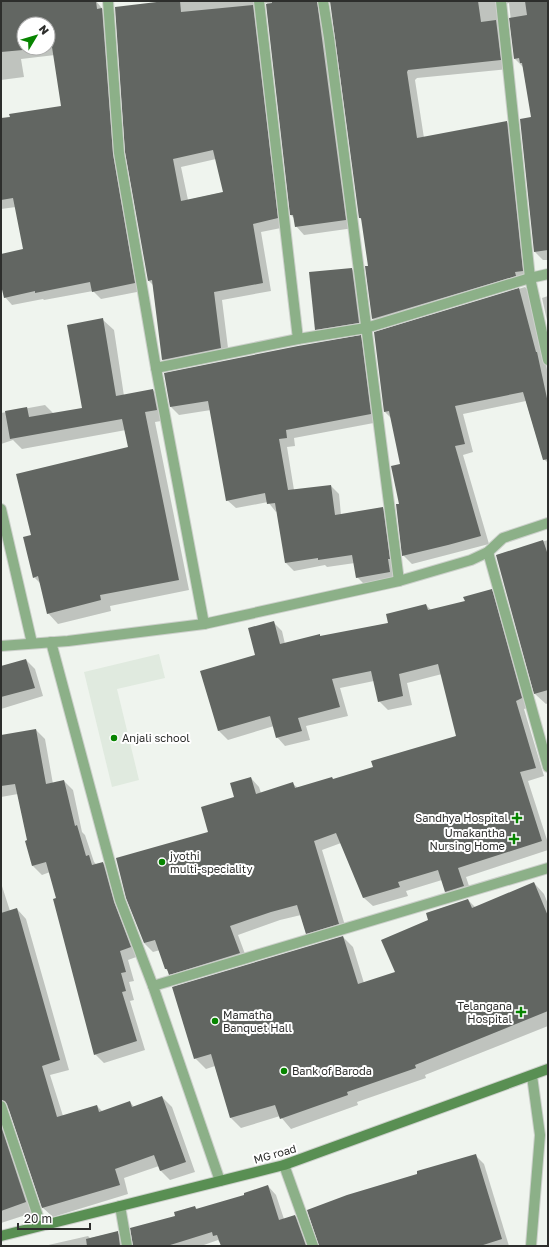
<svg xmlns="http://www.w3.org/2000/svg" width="549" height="1247" font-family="'Golos Text',sans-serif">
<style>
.built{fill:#e0eadf}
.shadow{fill:#0003;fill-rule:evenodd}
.building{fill:#626662;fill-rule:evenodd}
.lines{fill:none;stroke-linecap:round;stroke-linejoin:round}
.minor-casing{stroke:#ccd0cb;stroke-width:12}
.secondary-casing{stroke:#ccd0cb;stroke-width:12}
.minor{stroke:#8cb088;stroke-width:10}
.secondary{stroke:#598f53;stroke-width:10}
.poi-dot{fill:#078400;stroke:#fff;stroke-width:1.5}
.labels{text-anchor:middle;stroke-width:4;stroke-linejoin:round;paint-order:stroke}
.poi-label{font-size:11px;fill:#2d2e2c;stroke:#fff;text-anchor:start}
.street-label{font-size:11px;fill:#2d2e2c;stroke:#fff}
</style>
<rect width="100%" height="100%" fill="#eff4ee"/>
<polygon class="built" points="159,654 165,678 117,689 139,780 112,787 84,672"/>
<g class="shadow">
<path d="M1 1H96L109 17 120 162 142 291 101 299 93 291 44 300 43 299 12 305 5 297 1 280V255L25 250 16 207 1 209V119L62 107 55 55 21 59 24 77 1 80ZM24 24H48V48H24Z"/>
<path d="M174 1H548V260H543L535 252 532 117 523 67 515 59 509 3 506 4 509 69 417 78 415 80 424 138 507 122 515 131 531 282 381 327 373 319 366 267H369L362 220 360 218 331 2 325 7 354 228 304 235 296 226 294 218 291 215 267 3 263 4 286 227 261 232 271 291 222 300 229 356 172 368 163 360 153 285 148 280ZM216 159 224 192 188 200 181 167Z"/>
<polygon points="352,269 359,276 366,330 324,337 316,329"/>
<polygon points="525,287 534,296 548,375 548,463 543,458 526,401 463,414 473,452 463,455 489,544 412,564 403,555 400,505 402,464 391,418 385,412 375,333"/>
<polygon points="548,296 548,325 542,298"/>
<polygon points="103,320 114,330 124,396 153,390 164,401 167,420 155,422 189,590 110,606 111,611 58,624 48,613 41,584 34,577 32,535 129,448 126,430 22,449 13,440 1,444 1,413 45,405 54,414 83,409"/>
<polygon points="360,336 369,345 379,422 294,438 295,446 287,447 294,490 331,486 339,494 341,515 383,508 391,516 397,580 365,585 357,577 355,563 327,567 325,565 294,571 286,563 277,511 276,512 268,502 236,508 227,500 211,410 179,415 171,407 165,374"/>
<polygon points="548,540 548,703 546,704 535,694 497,555"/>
<polygon points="491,590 500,599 530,707 524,709 544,776 528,781 548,843 548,850 466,877 472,895 454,900 446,892 442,880 406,891 408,896 373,906 364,898 341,843 322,850 347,932 315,942 306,933 301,915 280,920 238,935 248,962 178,983 166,969 160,950 153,952 144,943 209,832 251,778 259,787 261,793 293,784 298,788 334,780 374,768 457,736 442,674 407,683 412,705 388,710 379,701 374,681 340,688 348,716 306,726 310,740 285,746 277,737 274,726 228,740 219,731 202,671 256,656 273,622 282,631 285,644 319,635 322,637 390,623 426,605 431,610 466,602"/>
<polygon points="26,660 35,669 43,696 1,709 1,668"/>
<polygon points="36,730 45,739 53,784 64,781 73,790 82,832 85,835 94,862 96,864 103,863 112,872 139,956 128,960 134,981 129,982 134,1000 130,1001 145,1050 104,1063 95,1054 50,872 42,875 33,866 26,842 28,841 18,794 1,797 1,736"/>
<polygon points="1,883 10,911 17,909 26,919 69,1070 50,1075 63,1116 97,1106 103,1112 130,1102 134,1107 162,1097 172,1107 195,1172 170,1180 161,1171 159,1166 124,1178 128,1194 53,1217 43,1208 10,1108 5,1112 35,1212 1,1223"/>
<polygon points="534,883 544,894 548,904 548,1026 425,1075 426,1078 357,1102 358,1105 291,1129 280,1116 241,1128 231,1118 215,1066 206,1069 195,1058 343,937 353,947 364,983 396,973 430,921 468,900 476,908"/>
<polygon points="476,1156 484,1164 509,1246 320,1246"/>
<polygon points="268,1186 276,1195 284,1219 295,1216 303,1224 311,1246 222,1246 218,1240 201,1246 134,1246 176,1217 195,1207 198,1210 246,1196"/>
<polygon points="117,1232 126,1241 127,1246 44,1246 88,1236 90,1238"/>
</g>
<g class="building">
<polygon points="1,1 96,1 97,9 102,8 113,154 135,283 92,292 90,282 35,293 35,291 4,298 1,285 1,254 23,249 13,198 1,200 1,118 10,117 9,114 61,106 52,47 48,48 48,24 24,24 24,48 45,48 1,52"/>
<path d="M165 1H180L181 12 253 5 278 218 253 224 263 283 214 292 221 348 162 360 152 280 148 281 125 152 115 7ZM213 150 223 192 181 201 173 159Z"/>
<polygon points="272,1 317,1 346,220 295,227 293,215 290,215 266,4 272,3"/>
<polygon points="330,1 478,1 481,22 496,20 501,60 408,70 407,72 417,138 507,121 523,271 515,272 516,276 372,319 365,266 368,266 361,218 359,218"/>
<polygon points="525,1 548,1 548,250 534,252 520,119 531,117 522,63 520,63 519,58 514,59 509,18 527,15"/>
<polygon points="352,268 359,323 315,330 309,272"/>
<polygon points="519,288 536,352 537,352 548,403 548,459 543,460 523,392 455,406 465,444 455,446 481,536 448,545 402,556 396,504 399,504 391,466 400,464 389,411 384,412 374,332"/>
<polygon points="103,318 116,396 153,389 157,410 145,412 179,580 100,595 101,600 47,614 38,576 33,578 23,537 31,535 16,474 128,447 122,419 10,439 5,411 27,407 29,417 82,408 67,325"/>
<polygon points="361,335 371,414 286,430 287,438 279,439 288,490 331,485 335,515 383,507 390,559 388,559 390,572 356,578 352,555 318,560 318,558 285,563 275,503 267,504 265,493 226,501 208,401 170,407 164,373 298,346"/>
<polygon points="543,540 548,555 548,690 534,694 496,555"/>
<polygon points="492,589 522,698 516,701 536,768 520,772 542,841 458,868 464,886 445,892 438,870 398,882 400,887 363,898 336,833 314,841 339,924 306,934 297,905 271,912 230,926 240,953 169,975 167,969 165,969 155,940 144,943 126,898 116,858 208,832 201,807 234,797 230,783 251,777 256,794 293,782 295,788 332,777 333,779 373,767 371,761 456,736 438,664 399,674 403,696 378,702 371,671 332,679 340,707 298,718 302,731 276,738 270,716 218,731 200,671 255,655 248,628 274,621 280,644 320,634 320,636 388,623 386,614 426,604 428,610 465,601 463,597"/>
<polygon points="26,659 35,688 1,697 1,666"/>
<polygon points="36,729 46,784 64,780 75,826 77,825 86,856 89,855 92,865 103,862 114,902 131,947 120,951 126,972 121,973 126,991 122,992 137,1041 94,1055 53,899 56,898 46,862 32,866 25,841 27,840 15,784 1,786 1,735"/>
<polygon points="534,882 548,916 548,1011 415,1065 416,1068 347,1092 348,1095 280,1119 275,1105 230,1118 211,1054 194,1059 172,987 343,936 358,984 395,972 381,940 428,920 426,913 468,899 472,908"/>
<polygon points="17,908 60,1060 42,1066 57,1117 97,1105 99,1112 130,1101 132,1107 162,1096 186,1162 160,1171 154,1155 115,1169 120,1185 42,1208 7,1104 5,1101 1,1100 1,913"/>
<polygon points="1,1126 26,1202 1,1211"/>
<polygon points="476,1154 502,1239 480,1246 319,1246 307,1210 347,1195 417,1174 417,1171"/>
<polygon points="268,1185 279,1220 295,1215 306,1246 221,1246 217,1235 213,1236 212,1232 167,1246 133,1246 130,1228 175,1216 174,1212 195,1206 196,1209 244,1195 244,1193"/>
<polygon points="118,1231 120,1246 87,1246 86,1239"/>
</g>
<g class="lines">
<defs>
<g id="minor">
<polyline points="108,1 119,153 156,368 204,624"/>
<polyline points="259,1 298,339"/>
<polyline points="323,1 329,38 399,581"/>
<polyline points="501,1 530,278 548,360"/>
<polyline points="156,368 298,339 366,328 530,278 548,274"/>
<polyline points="1,509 32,643"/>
<polyline points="488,552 548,767"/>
<polyline points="51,642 120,900 153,986 220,1181"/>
<polyline points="1,646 68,641 204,624 399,581 471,560 488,552 503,538 548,523"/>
<polyline points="153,986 548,868"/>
<polyline points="1,1106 41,1225"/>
<polyline points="284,1165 313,1246"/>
<polyline points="120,1206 127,1246"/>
<polyline points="531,1246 540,1135 532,1076"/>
</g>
<polyline id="secondary" points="1,1236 284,1165 548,1069"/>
</defs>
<use href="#minor" class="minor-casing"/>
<use href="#secondary" class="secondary-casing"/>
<use href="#minor" class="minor"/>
<use href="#secondary" class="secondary"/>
</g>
<g class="poi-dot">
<circle cx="114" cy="738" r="4"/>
<path d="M515 812h4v4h4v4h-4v4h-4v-4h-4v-4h4z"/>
<path d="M512 833h4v4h4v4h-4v4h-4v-4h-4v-4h4z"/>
<circle cx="162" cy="862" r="4"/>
<path d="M519 1006h4v4h4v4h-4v4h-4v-4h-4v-4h4z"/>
<circle cx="215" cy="1021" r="4"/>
<circle cx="284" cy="1071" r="4"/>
</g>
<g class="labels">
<g class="poi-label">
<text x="122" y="742">Anjali school</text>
<text x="508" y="822" text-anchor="end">Sandhya Hospital</text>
<text x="505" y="837" text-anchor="end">Umakantha<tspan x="505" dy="13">Nursing Home</tspan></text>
<text x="170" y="860">jyothi<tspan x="170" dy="13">multi-speciality</tspan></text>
<text x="512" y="1010" text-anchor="end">Telangana<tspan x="512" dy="13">Hospital</tspan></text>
<text x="223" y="1019">Mamatha<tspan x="223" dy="13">Banquet Hall</tspan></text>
<text x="292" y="1075">Bank of Baroda</text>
</g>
<g class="street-label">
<text transform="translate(275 1154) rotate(-16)" y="4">MG road</text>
</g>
</g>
<rect width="549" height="1247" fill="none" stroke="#2d2e2c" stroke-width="4"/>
<g transform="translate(36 36) rotate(52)"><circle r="19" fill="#ffffff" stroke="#ababab"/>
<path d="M0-3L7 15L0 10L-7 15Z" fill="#078400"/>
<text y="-6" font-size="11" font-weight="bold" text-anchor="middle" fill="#2d2e2c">N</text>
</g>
<path d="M18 1223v6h72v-6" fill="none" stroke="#2d2e2c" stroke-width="2"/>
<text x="24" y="1223" font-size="12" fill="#2d2e2c" stroke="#ffffff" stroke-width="3" paint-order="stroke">20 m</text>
</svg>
